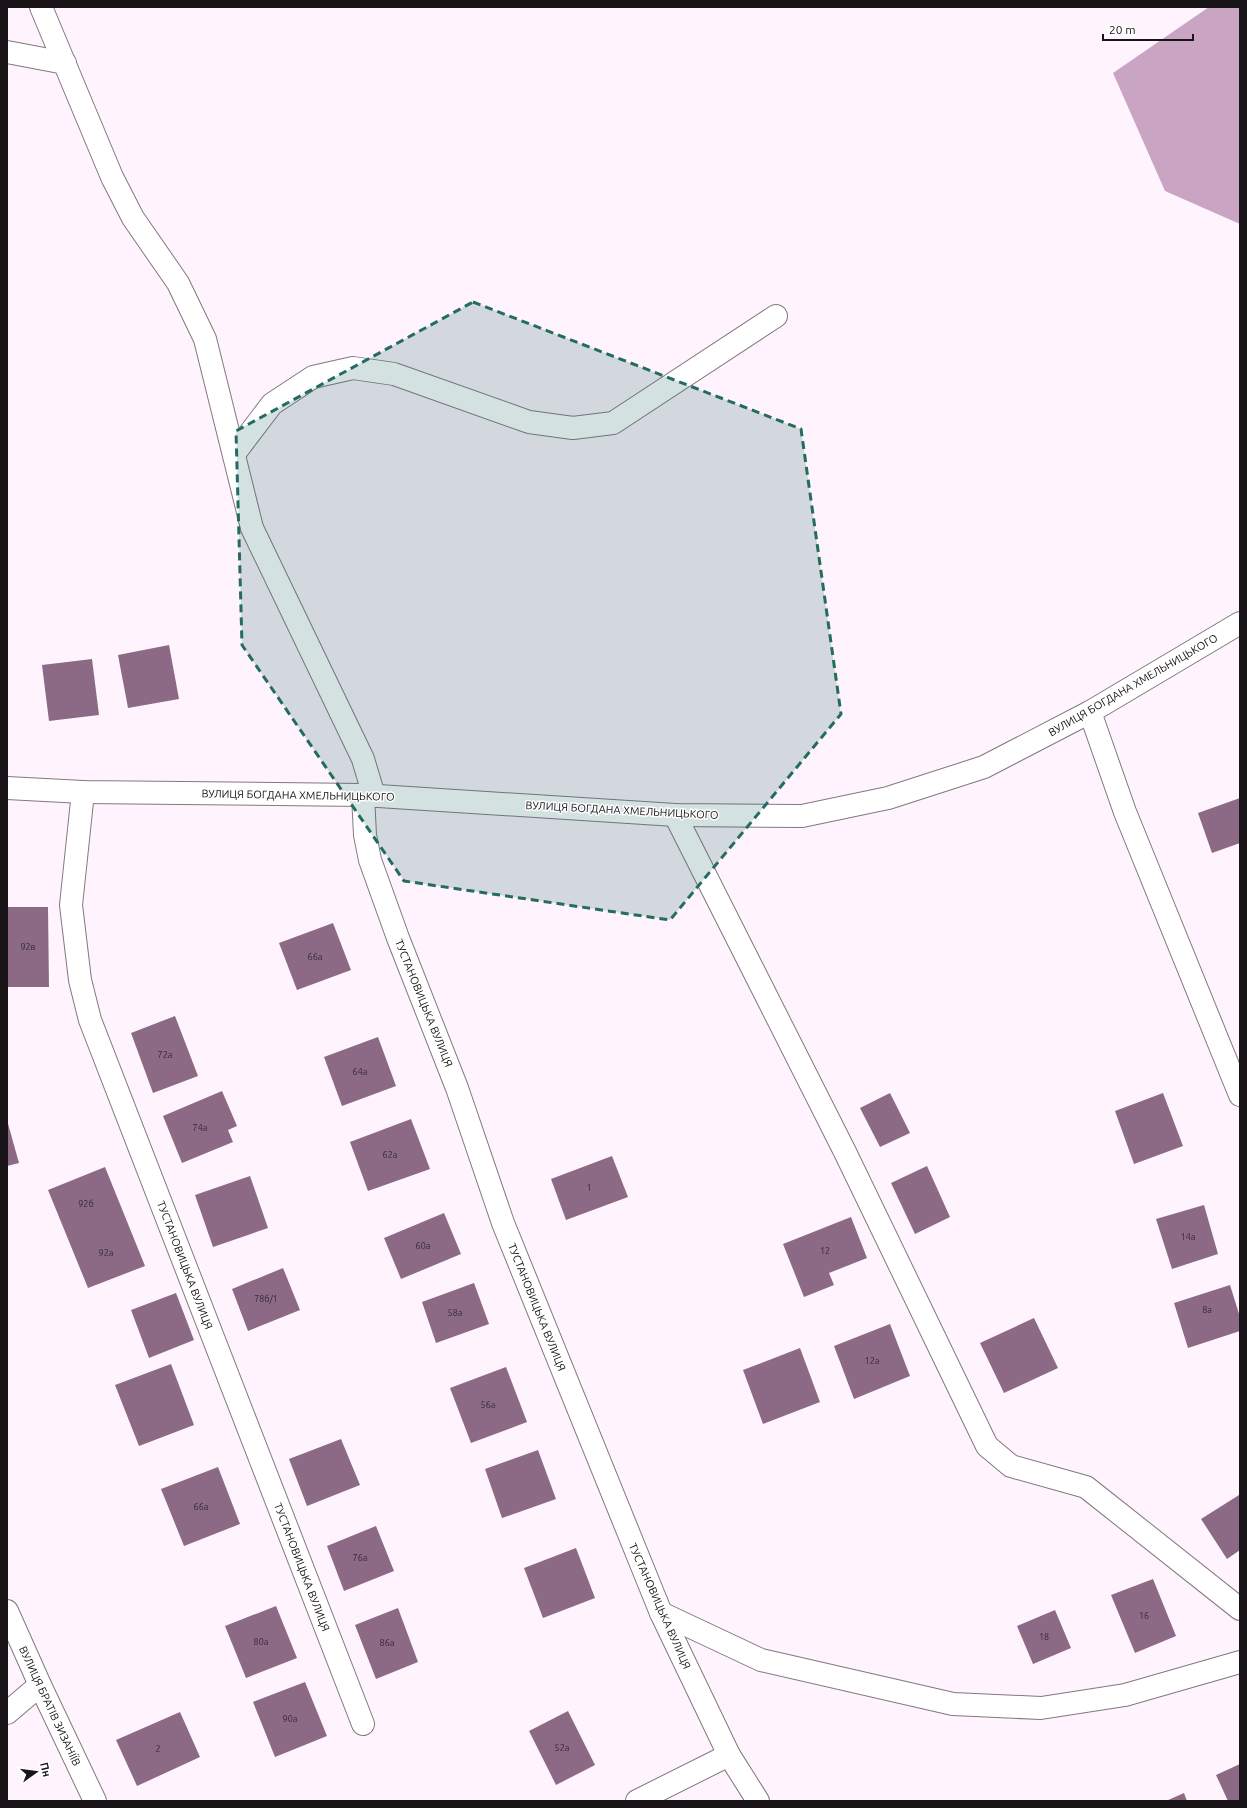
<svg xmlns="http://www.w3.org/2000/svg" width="1247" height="1808" font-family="Ubuntu,sans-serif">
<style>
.forest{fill:#c9a4c3}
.building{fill:#8c6a86}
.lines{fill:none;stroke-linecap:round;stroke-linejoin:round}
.minor-casing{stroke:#827880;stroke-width:24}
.minor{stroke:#fff;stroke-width:22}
.marked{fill:#246b62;fill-opacity:0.2;stroke:#246b62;stroke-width:3;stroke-dasharray:8 5;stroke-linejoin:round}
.labels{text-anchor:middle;stroke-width:3;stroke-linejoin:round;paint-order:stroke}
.number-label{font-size:9px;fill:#352a33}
.street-label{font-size:11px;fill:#181417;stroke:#fff}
</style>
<rect width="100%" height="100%" fill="#fff4fd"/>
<polygon class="forest" points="1209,7 1240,7 1240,224 1165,191 1113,73"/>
<g class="building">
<polygon points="169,645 179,699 128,708 118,655"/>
<polygon points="92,659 99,715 49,721 42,665"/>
<polygon points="1240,798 1240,843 1212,853 1198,813"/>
<polygon points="7,907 48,907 49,987 7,987"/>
<polygon points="333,923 351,970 297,990 279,943"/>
<polygon points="175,1016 198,1076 153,1093 131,1033"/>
<polygon points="378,1037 396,1086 342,1106 324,1057"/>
<polygon points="222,1091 237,1126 228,1130 233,1142 182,1163 163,1116"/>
<polygon points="890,1093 910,1133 880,1147 860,1108"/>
<polygon points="1163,1093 1183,1146 1134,1164 1115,1111"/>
<polygon points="411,1119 430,1169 368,1191 350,1142"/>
<polygon points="7,1120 19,1163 7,1166"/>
<polygon points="612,1156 628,1197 566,1220 551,1179"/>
<polygon points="927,1166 950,1217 915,1234 891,1183"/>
<polygon points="105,1167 145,1266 88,1288 48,1190"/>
<polygon points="250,1176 268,1228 213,1247 195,1195"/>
<polygon points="1204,1205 1218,1254 1172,1269 1156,1219"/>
<polygon points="444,1213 461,1254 401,1279 384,1238"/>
<polygon points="851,1217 867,1258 829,1273 834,1285 804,1297 783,1244"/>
<polygon points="283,1268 300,1310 248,1331 232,1289"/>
<polygon points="474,1283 489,1324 436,1343 422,1302"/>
<polygon points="1230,1285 1240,1317 1240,1331 1188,1348 1174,1303"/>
<polygon points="176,1293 194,1340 149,1358 131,1310"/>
<polygon points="1034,1318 1058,1368 1004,1393 980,1343"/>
<polygon points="890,1324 910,1376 854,1399 834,1346"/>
<polygon points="800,1348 820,1402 763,1424 743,1370"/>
<polygon points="171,1364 194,1425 139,1446 115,1385"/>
<polygon points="506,1367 527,1422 471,1443 450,1388"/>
<polygon points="341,1439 360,1485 307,1506 289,1459"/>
<polygon points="538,1450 556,1499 502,1518 485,1469"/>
<polygon points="218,1467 240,1524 184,1546 161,1489"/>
<polygon points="1239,1495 1240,1497 1240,1550 1227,1559 1201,1519"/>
<polygon points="376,1526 394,1571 344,1591 327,1546"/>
<polygon points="576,1548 595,1598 543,1618 524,1568"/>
<polygon points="1153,1579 1176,1636 1135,1653 1111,1595"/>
<polygon points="276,1606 297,1658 246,1678 225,1626"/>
<polygon points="398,1608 418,1662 376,1679 355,1625"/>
<polygon points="1055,1610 1071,1648 1033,1664 1017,1626"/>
<polygon points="305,1682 327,1736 275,1757 253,1702"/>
<polygon points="568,1711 595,1765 556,1785 529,1731"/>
<polygon points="180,1712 200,1757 137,1786 116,1740"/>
<polygon points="1240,1764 1240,1801 1228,1801 1216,1775"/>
<polygon points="1184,1793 1187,1801 1166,1801"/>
</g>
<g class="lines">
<defs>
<g id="minor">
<polyline points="41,7 112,177 133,218 178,283 205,339 252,528 363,759 374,796"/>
<polyline points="7,52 65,63"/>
<polyline points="234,454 272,404 313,377 353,368 394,374 529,422 573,428 613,423 776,316"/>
<polyline points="1090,712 1125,812 1240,1095"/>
<polyline points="7,788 83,792 363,795 675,815 802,816 888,798 984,767 1090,712 1240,623"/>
<polyline points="83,792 71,905 80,980 90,1020 363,1724"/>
<polyline points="363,795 365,835 370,860 398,938 457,1088 503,1223 661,1613 729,1755 758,1801"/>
<polyline points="675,815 845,1152 987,1446 1011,1466 1086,1487 1240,1609"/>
<polyline points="7,1611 40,1685 95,1801"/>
<polyline points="661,1613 761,1660 953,1704 1041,1708 1125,1695 1240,1662"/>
<polyline points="7,1713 40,1685"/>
<polyline points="637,1801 729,1755"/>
</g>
</defs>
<use href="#minor" class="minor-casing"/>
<use href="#minor" class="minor"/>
</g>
<path class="marked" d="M473 302 801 429 841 714 670 920 404 881 242 645 236 431Z"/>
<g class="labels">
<g class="number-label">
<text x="28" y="950">92в</text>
<text x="315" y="960">66а</text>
<text x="165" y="1058">72а</text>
<text x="360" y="1075">64а</text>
<text x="200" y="1131">74а</text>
<text x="390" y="1158">62а</text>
<text x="589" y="1191">1</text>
<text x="86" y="1207">92б</text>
<text x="1188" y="1240">14а</text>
<text x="423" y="1249">60а</text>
<text x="825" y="1254">12</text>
<text x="106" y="1256">92а</text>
<text x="266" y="1302">78б/1</text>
<text x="1207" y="1313">8а</text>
<text x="455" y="1316">58а</text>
<text x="872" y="1364">12а</text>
<text x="488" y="1408">56а</text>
<text x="201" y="1510">66а</text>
<text x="360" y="1561">76а</text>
<text x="1144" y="1619">16</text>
<text x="1044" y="1640">18</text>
<text x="261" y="1645">80а</text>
<text x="387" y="1646">86а</text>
<text x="290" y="1722">90а</text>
<text x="562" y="1751">52а</text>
<text x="158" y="1752">2</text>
</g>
<g class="street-label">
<text transform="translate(1133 685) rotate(-30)" y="4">ВУЛИЦЯ БОГДАНА ХМЕЛЬНИЦЬКОГО</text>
<text transform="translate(298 795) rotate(1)" y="4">ВУЛИЦЯ БОГДАНА ХМЕЛЬНИЦЬКОГО</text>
<text transform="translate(622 810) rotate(3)" y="4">ВУЛИЦЯ БОГДАНА ХМЕЛЬНИЦЬКОГО</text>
<text transform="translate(424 1003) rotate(68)" y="4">ТУСТАНОВИЦЬКА ВУЛИЦЯ</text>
<text transform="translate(185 1265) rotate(69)" y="4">ТУСТАНОВИЦЬКА ВУЛИЦЯ</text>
<text transform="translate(537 1307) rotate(68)" y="4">ТУСТАНОВИЦЬКА ВУЛИЦЯ</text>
<text transform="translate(302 1567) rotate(69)" y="4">ТУСТАНОВИЦЬКА ВУЛИЦЯ</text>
<text transform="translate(660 1606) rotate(66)" y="4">ТУСТАНОВИЦЬКА ВУЛИЦЯ</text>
<text transform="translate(50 1706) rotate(65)" y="4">ВУЛИЦЯ БРАТІВ ЗИЗАНІЇВ</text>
</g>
</g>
<rect width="1247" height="1808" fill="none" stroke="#181417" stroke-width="16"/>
<g transform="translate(36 1772) rotate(76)" stroke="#ffffff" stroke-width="3" paint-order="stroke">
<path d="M0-3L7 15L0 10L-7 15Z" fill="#181417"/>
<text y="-6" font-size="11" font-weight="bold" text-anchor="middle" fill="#181417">Пн</text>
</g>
<path d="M1103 34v6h90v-6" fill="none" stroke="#181417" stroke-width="2"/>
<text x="1109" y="34" font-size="12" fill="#181417" stroke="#ffffff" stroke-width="3" paint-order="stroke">20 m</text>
</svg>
